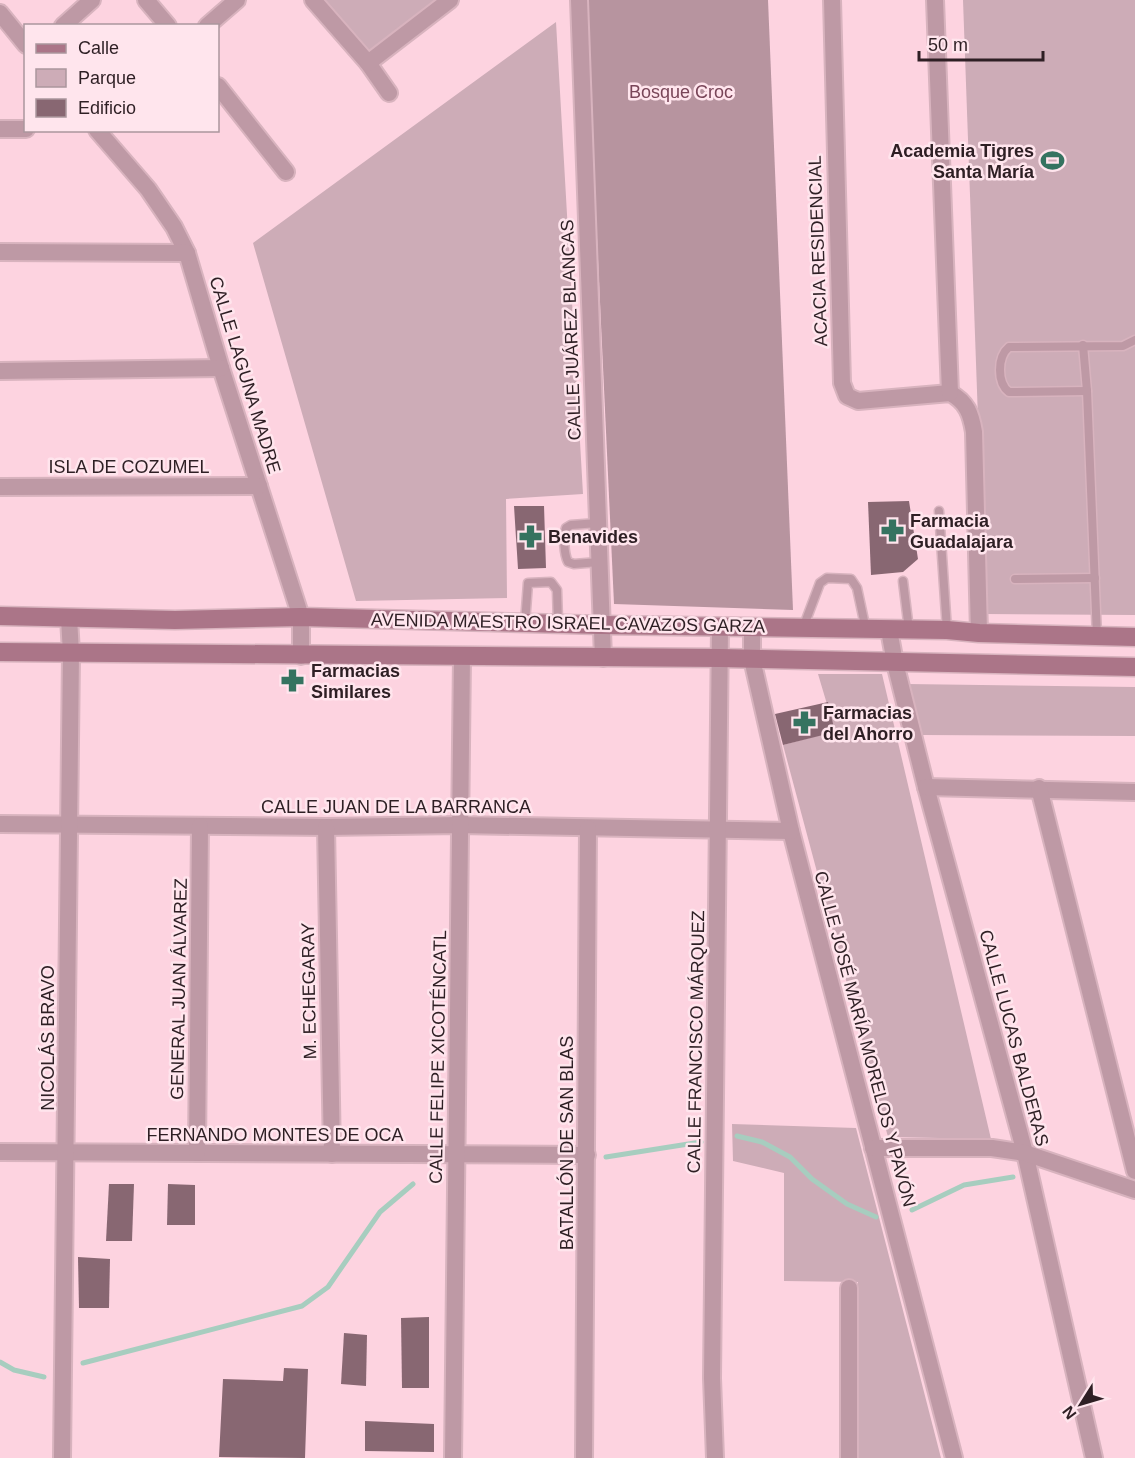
<svg xmlns="http://www.w3.org/2000/svg" width="1135" height="1458" font-family="Arial,sans-serif">
<style>
.green{fill:#cdacb7}
.forest{fill:#b7949f}
.lines{fill:none;stroke-linecap:round;stroke-linejoin:round}
.stream{stroke:#a7cdbf;stroke-width:5}
.building{fill:#886772}
.lane-casing{stroke:#d8b3be;stroke-width:11}
.street-casing{stroke:#d8b3be;stroke-width:20}
.secondary-casing{stroke:#d8b3be;stroke-width:21}
.lane{stroke:#be99a5;stroke-width:8}
.street{stroke:#be99a5;stroke-width:16}
.secondary{stroke:#ab7588;stroke-width:18}
.labels{text-anchor:middle;stroke-width:5;stroke-linejoin:round;paint-order:stroke}
.park-label{font-size:18px;fill:#794558;stroke:#ffe5ed}
.poi-label{font-size:18px;font-weight:bold;fill:#2e1f24;stroke:#ffe5ed;text-anchor:start}
.street-label{font-size:18px;fill:#2e1f24;stroke:#ffe5ed}
</style>
<rect width="100%" height="100%" fill="#fdd3e0"/>
<g class="green">
<polygon points="323,0 437,0 367,54"/>
<polygon points="963,0 1135,0 1135,615 985,614"/>
<polygon points="556,22 583,494 506,499 507,598 356,601 253,243"/>
<polygon points="818,674 882,674 991,1139 888,1137 783,745 835,731"/>
<polygon points="907,684 1135,687 1135,736 922,735"/>
<polygon points="732,1124 856,1128 941,1458 858,1458 858,1282 784,1281 784,1173 733,1161"/>
</g>
<polygon class="forest" points="586,0 768,0 793,610 614,604"/>
<g class="lines">
<g class="stream">
<polyline points="737,1136 762,1142 790,1157 812,1179 847,1204 876,1217"/>
<polyline points="606,1157 701,1142"/>
<polyline points="912,1210 964,1185 1013,1177"/>
<polyline points="0,1362 14,1370 44,1377"/>
<polyline points="83,1363 302,1306 328,1287 380,1212 413,1184"/>
</g>
</g>
<g class="building">
<polygon points="909,501 918,559 903,572 871,575 868,502"/>
<polygon points="514,506 544,506 546,568 518,569"/>
<polygon points="828,702 835,732 783,745 775,714"/>
<polygon points="109,1184 134,1184 132,1241 106,1241"/>
<polygon points="168,1184 195,1185 195,1225 167,1225"/>
<polygon points="78,1257 110,1259 109,1308 79,1308"/>
<polygon points="429,1317 429,1388 402,1388 401,1318"/>
<polygon points="344,1333 367,1335 366,1386 341,1384"/>
<polygon points="284,1368 308,1369 305,1458 219,1457 223,1379 283,1381"/>
<polygon points="365,1421 434,1424 434,1452 365,1451"/>
</g>
<g class="lines">
<defs>
<g id="lane">
<polyline points="1083,345 1087,391 1097,637"/>
<path d="M1087 391 1009 392C997 383 997 357 1009 347L1123 346 1135 340"/>
<polyline points="939,511 947,630"/>
<path d="M598 523 571 525 566 528C563 537 564 554 568 562L574 564 599 562"/>
<polyline points="1015,579 1095,578"/>
<polyline points="903,581 909,630"/>
<polyline points="525,623 528,583 551,582 557,590 558,623"/>
<polyline points="803,628 820,583 827,578 851,579 857,588 866,630"/>
</g>
<g id="street">
<polyline points="146,0 168,26"/>
<polyline points="313,0 368,63 389,93"/>
<polyline points="579,0 603,658"/>
<path d="M832 0 842 383 847 396 858 401 950 393C967 402 971 414 974 432L979 633"/>
<polyline points="935,0 950,393"/>
<polyline points="0,13 26,45"/>
<polyline points="63,26 92,0"/>
<polyline points="207,26 237,0"/>
<polyline points="368,63 450,0"/>
<polyline points="218,86 286,172"/>
<polyline points="0,129 26,129"/>
<polyline points="97,130 148,189 174,227 187,253 221,368 301,617 301,656"/>
<polyline points="0,252 187,253"/>
<polyline points="0,371 221,368"/>
<polyline points="0,487 259,486"/>
<polyline points="752,628 752,659 791,831 954,1458"/>
<polyline points="889,630 895,663 926,787 1025,1153 1094,1458"/>
<polyline points="926,787 1135,792"/>
<polyline points="1039,788 1135,1171"/>
<polyline points="0,824 326,827 460,825 791,831"/>
<polyline points="326,827 332,1154"/>
<polyline points="873,1148 992,1148 1025,1153 1135,1190"/>
<polyline points="0,1152 587,1155"/>
<polyline points="197,1153 200,826"/>
<polyline points="62,1458 71,653 69,618"/>
<polyline points="453,1458 462,656"/>
<polyline points="584,1458 588,828"/>
<polyline points="715,1458 712,1378 720,627"/>
<polyline points="849,1458 849,1288"/>
</g>
<g id="secondary">
<polyline points="0,616 175,620 301,617 601,625 947,630 979,633 1135,637"/>
<polyline points="0,652 720,658 1135,667"/>
</g>
</defs>
<use href="#lane" class="lane-casing"/>
<use href="#street" class="street-casing"/>
<use href="#secondary" class="secondary-casing"/>
<use href="#lane" class="lane"/>
<use href="#street" class="street"/>
<use href="#secondary" class="secondary"/>
</g>
<defs>
<symbol id="stadium-bare" viewBox="-9 -9 18 18"><path d="M0-5a6.5 5 0 1 0 0 10a6.5 5 0 1 0 0-10ZM-3.5-1.8h7v3.6h-7Z" fill="#357360" stroke="#ffe5ed" stroke-width="2.5" paint-order="stroke"/></symbol>
<symbol id="pharmacy-bare" viewBox="-9 -9 18 18"><path d="M-2-6h4v4h4v4h-4v4h-4v-4h-4v-4h4Z" fill="#357360" stroke="#ffe5ed" stroke-width="2.5" paint-order="stroke"/></symbol>
</defs>
<g fill-rule="evenodd">
<use href="#stadium-bare" x="1036" y="144" width="33" height="33"/>
<use href="#pharmacy-bare" x="876" y="514" width="33" height="33"/>
<use href="#pharmacy-bare" x="514" y="520" width="33" height="33"/>
<use href="#pharmacy-bare" x="276" y="664" width="33" height="33"/>
<use href="#pharmacy-bare" x="788" y="706" width="33" height="33"/>
</g>
<g class="labels">
<g class="park-label">
<text x="681" y="98">Bosque Croc</text>
</g>
<g class="poi-label">
<text x="1034" y="157" text-anchor="end">Academia Tigres<tspan x="1034" dy="21">Santa María</tspan></text>
<text x="910" y="527">Farmacia<tspan x="910" dy="21">Guadalajara</tspan></text>
<text x="548" y="543">Benavides</text>
<text x="311" y="677">Farmacias<tspan x="311" dy="21">Similares</tspan></text>
<text x="823" y="719">Farmacias<tspan x="823" dy="21">del Ahorro</tspan></text>
</g>
<g class="street-label">
<text transform="translate(818 251) rotate(-92)" y="6">ACACIA RESIDENCIAL</text>
<text transform="translate(571 330) rotate(-92)" y="6">CALLE JUÁREZ BLANCAS</text>
<text transform="translate(245 375) rotate(73)" y="6">CALLE LAGUNA MADRE</text>
<text x="129" y="473">ISLA DE COZUMEL</text>
<text transform="translate(568 623) rotate(1)" y="6">AVENIDA MAESTRO ISRAEL CAVAZOS GARZA</text>
<text x="396" y="813">CALLE JUAN DE LA BARRANCA</text>
<text transform="translate(179 989) rotate(-89)" y="6">GENERAL JUAN ÁLVAREZ</text>
<text transform="translate(309 991) rotate(-91)" y="6">M. ECHEGARAY</text>
<text transform="translate(48 1038) rotate(-90)" y="6">NICOLÁS BRAVO</text>
<text transform="translate(1014 1038) rotate(75)" y="6">CALLE LUCAS BALDERAS</text>
<text transform="translate(865 1039) rotate(75)" y="6">CALLE JOSÉ MARÍA MORELOS Y PAVÓN</text>
<text transform="translate(696 1042) rotate(-89)" y="6">CALLE FRANCISCO MÁRQUEZ</text>
<text transform="translate(438 1057) rotate(-89)" y="6">CALLE FELIPE XICOTÉNCATL</text>
<text x="275" y="1141">FERNANDO MONTES DE OCA</text>
<text transform="translate(567 1143) rotate(-90)" y="6">BATALLÓN DE SAN BLAS</text>
</g>
</g>
<rect x="24" y="24" width="195" height="108" fill="#ffe5ed" stroke="#ab969d" stroke-width="1.5"/>
<rect x="36" y="44" width="30" height="9" fill="#ab7588" stroke="#ab969d" stroke-width="1.5"/>
<text x="78" y="54" font-size="18" fill="#2e1f24">Calle</text>
<rect x="36" y="69" width="30" height="18" fill="#cdacb7" stroke="#ab969d" stroke-width="1.5"/>
<text x="78" y="84" font-size="18" fill="#2e1f24">Parque</text>
<rect x="36" y="99" width="30" height="18" fill="#886772" stroke="#ab969d" stroke-width="1.5"/>
<text x="78" y="114" font-size="18" fill="#2e1f24">Edificio</text>
<g transform="translate(1081 1404) rotate(233)" stroke="#ffe5ed" stroke-width="4.5" paint-order="stroke">
<path d="M0-4.5L10 22L0 15L-10 22Z" fill="#2e1f24"/>
<text y="-9" font-size="16" font-weight="bold" text-anchor="middle" fill="#2e1f24">N</text>
</g>
<path d="M919 51v9h124v-9" fill="none" stroke="#2e1f24" stroke-width="3"/>
<text x="928" y="51" font-size="18" fill="#2e1f24" stroke="#ffe5ed" stroke-width="4.5" paint-order="stroke">50 m</text>
</svg>
